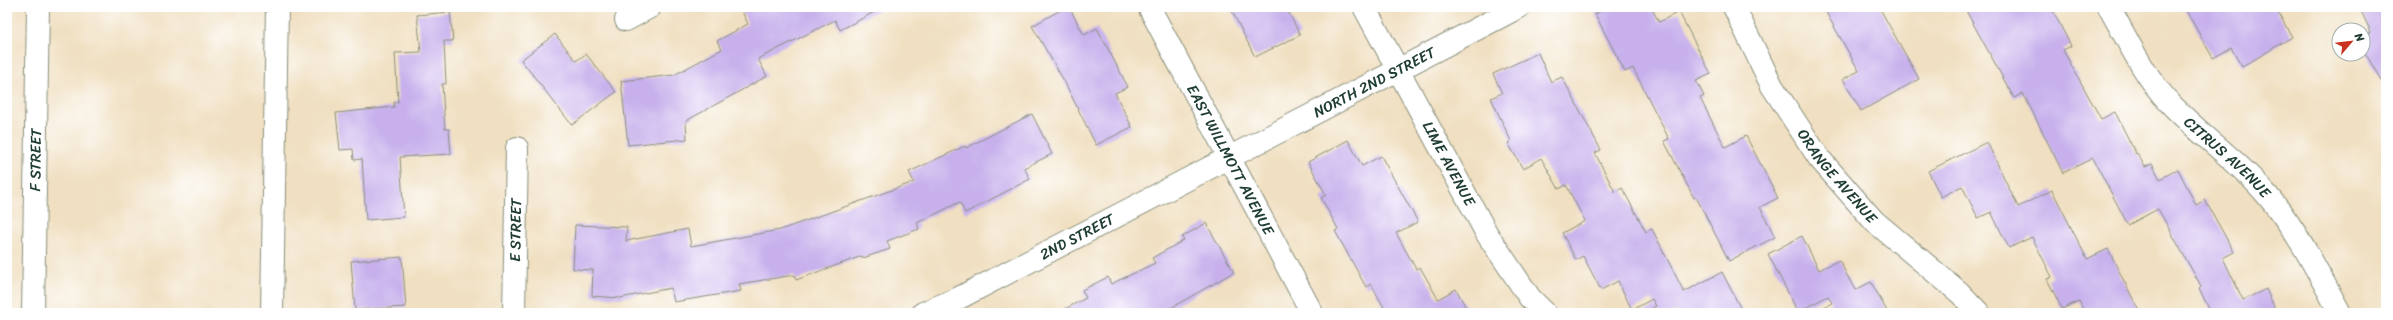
<svg xmlns="http://www.w3.org/2000/svg" width="2393" height="320" font-family="Sriracha,sans-serif">
<style>
.building{fill:#c7b0ec}
.lines{fill:none;stroke-linecap:round;stroke-linejoin:round}
.minor-casing{stroke:#888e7a;stroke-width:24}
.minor{stroke:#fff;stroke-width:22}
.labels{text-anchor:middle;stroke-width:3;stroke-linejoin:round;paint-order:stroke}
.street-label{font-size:15px;fill:#1f3d34;stroke:#fff}
</style>
<rect width="100%" height="100%" fill="#fff"/>
<filter id="ink" filterUnits="userSpaceOnUse"><feTurbulence type="fractalNoise" baseFrequency=".025" numOctaves="2"/><feDisplacementMap in="SourceGraphic" scale="8" xChannelSelector="R" yChannelSelector="G"/><feConvolveMatrix kernelMatrix="1 2 1 2 8 2 1 2 1" color-interpolation-filters="sRGB"/></filter>
<filter id="wash" filterUnits="userSpaceOnUse"><feTurbulence type="fractalNoise" baseFrequency=".012" numOctaves="4" result="noise"/><feDisplacementMap in="SourceGraphic" scale="16" xChannelSelector="R" yChannelSelector="G"/><feGaussianBlur stdDeviation="0.9" result="paint"/><feColorMatrix in="noise" values="0 0 0 0 0 0 0 0 0 0 0 0 0 0 0 0 0 1.4 0 .05"/><feComposite in="paint" operator="in"/></filter>
<g filter="url(#wash)">
<rect width="100%" height="100%" fill="#f0dfc0"/>
<g id="blocks">
<g class="building">
<polygon points="740,7 884,7 840,30 835,20 758,59 767,76 686,121 687,139 628,145 621,81 674,75 722,49 717,41 748,24"/>
<polygon points="1066,7 1069,7 1084,35 1097,28 1128,87 1115,93 1132,127 1096,145 1063,79 1032,26"/>
<polygon points="1230,7 1286,7 1300,35 1255,57"/>
<polygon points="1609,7 1651,7 1659,22 1679,12 1711,74 1696,81 1704,96 1700,98 1725,147 1746,136 1778,198 1760,207 1775,237 1729,261 1696,197 1694,198 1664,141 1669,139 1633,68 1625,72 1595,14"/>
<polygon points="1823,7 1879,7 1919,79 1861,111 1843,79 1859,71"/>
<polygon points="1964,7 2051,7 2071,46 2063,50 2101,119 2115,112 2136,154 2137,153 2145,167 2152,164 2160,179 2178,169 2196,205 2205,200 2234,252 2223,258 2243,300 2266,289 2277,313 2211,313 2199,288 2201,286 2158,209 2128,225 2093,158 2063,173 2023,93 2014,98"/>
<polygon points="2184,7 2275,7 2292,37 2242,67 2231,48 2213,58"/>
<polygon points="2359,7 2386,7 2386,89 2363,49 2363,37 2371,32"/>
<polygon points="450,12 453,41 444,41 446,84 442,84 445,129 449,129 451,154 400,157 404,217 366,220 362,159 354,160 353,149 340,150 336,113 394,107 394,102 398,102 395,53 421,52 417,15"/>
<polygon points="555,34 576,61 586,54 616,92 572,125 521,60"/>
<polygon points="1538,53 1551,82 1562,77 1601,150 1595,153 1615,192 1622,188 1646,232 1652,229 1684,292 1722,272 1743,313 1643,313 1656,306 1652,299 1632,310 1618,281 1601,290 1583,256 1576,260 1562,233 1585,221 1566,185 1559,189 1541,158 1523,169 1508,143 1511,141 1491,98 1502,93 1493,74"/>
<polygon points="1032,114 1052,154 1024,168 1030,179 965,213 960,202 917,223 919,229 887,241 890,249 863,258 862,256 796,280 794,275 739,284 741,291 674,302 671,288 620,298 592,296 593,270 573,269 575,225 627,227 626,241 688,229 691,246 780,230 914,182 909,172 965,146 966,148"/>
<polygon points="1348,140 1362,166 1381,156 1418,222 1396,233 1416,269 1420,267 1438,299 1456,289 1469,313 1387,313 1371,284 1366,287 1335,231 1338,229 1321,198 1326,195 1308,162"/>
<polygon points="1987,142 2018,207 2052,190 2087,259 2108,249 2140,313 2085,313 2079,301 2062,309 2047,279 2052,277 2032,237 2009,248 1991,212 1978,218 1962,186 1941,197 1928,171"/>
<polygon points="1206,223 1234,272 1162,313 1057,313 1086,298 1082,290 1108,277 1111,284 1155,263 1152,258 1184,240 1182,237"/>
<polygon points="1802,236 1819,270 1839,260 1855,290 1871,282 1888,313 1813,313 1832,303 1828,296 1798,312 1768,254"/>
<polygon points="402,257 406,307 355,310 351,261"/>
</g>
</g>
</g>
<g filter="url(#ink)">
<use href="#blocks" fill-opacity="0" stroke="#888e7a" stroke-width="1"/>
<g class="lines">
<defs>
<g id="minor">
<path id="s1" d="M1149 7 1312 313"/>
<path id="s2" d="M1364 7 1487 234 1530 298 1545 313"/>
<path id="s3" d="M1734 7 1772 86 1819 158 1874 221 1960 293 1979 313"/>
<path id="s4" d="M2109 7C2127 39 2143 74 2168 101 2199 135 2238 160 2267 195 2297 230 2318 272 2340 313"/>
<polyline points="626,20 650,7"/>
<path id="s5" d="M33 313 38 7"/>
<polyline points="272,313 277,7"/>
<path id="s6" d="M514 313 517 148"/>
<path id="s7" d="M923 313 959 298 1519 7"/>
</g>
</defs>
<use href="#minor" class="minor-casing"/>
<use href="#minor" class="minor"/>
</g>
</g>
<g class="labels">
<g class="street-label">
<text dy="5" stroke="none"><textPath href="#s7" startOffset="507">NORTH 2ND STREET</textPath></text>
<text dy="5" stroke="none"><textPath href="#s4" startOffset="193">CITRUS AVENUE</textPath></text>
<text dy="5" stroke="none"><textPath href="#s5" startOffset="153">F STREET</textPath></text>
<text dy="5" stroke="none"><textPath href="#s1" startOffset="173">EAST WILLMOTT AVENUE</textPath></text>
<text dy="5" stroke="none"><textPath href="#s2" startOffset="178">LIME AVENUE</textPath></text>
<text dy="5" stroke="none"><textPath href="#s3" startOffset="199">ORANGE AVENUE</textPath></text>
<text dy="5" stroke="none"><textPath href="#s6" startOffset="83">E STREET</textPath></text>
<text dy="5" stroke="none"><textPath href="#s7" startOffset="172">2ND STREET</textPath></text>
</g>
</g>
<rect width="2393" height="320" fill="none" stroke="#fff" stroke-width="24"/>
<g transform="translate(2351 42) rotate(62)"><circle r="19" fill="#ffffff" stroke="#a5b1ae"/>
<path d="M0-3L7 15L0 10L-7 15Z" fill="#c8321e"/>
<text y="-6" font-size="11" font-weight="bold" text-anchor="middle" fill="#1f3d34">N</text>
</g>
</svg>
